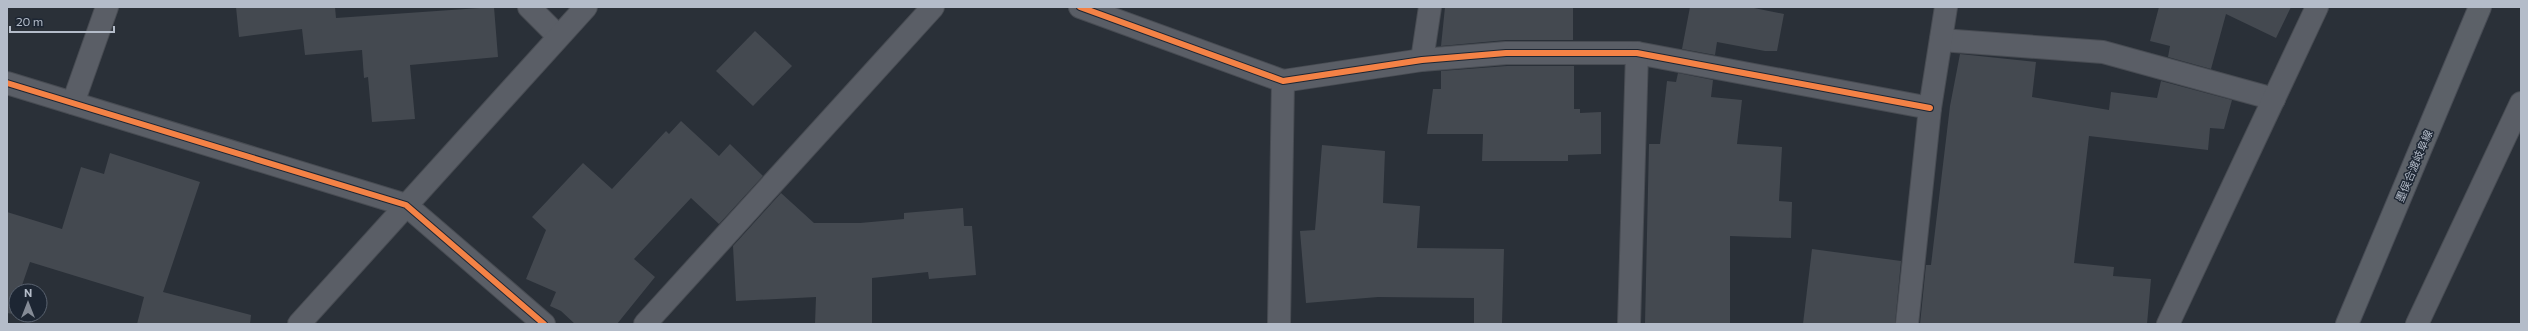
<svg xmlns="http://www.w3.org/2000/svg" width="2528" height="331" font-family="Commissioner,'Noto Sans JP',sans-serif">
<style>
.building{fill:#444950}
.lines{fill:none;stroke-linecap:round;stroke-linejoin:round}
.minor-casing{stroke:#484c53;stroke-width:24}
.major-casing{stroke:#484c55;stroke-width:24}
.minor{stroke:#5a5e66;stroke-width:22}
.major{stroke:#5c6168;stroke-width:22}
.cycleway-casing{stroke:#1d2633;stroke-width:8}
.cycleway{stroke:#f48246;stroke-width:6}
.labels{text-anchor:middle;stroke-width:3;stroke-linejoin:round;paint-order:stroke}
.street-label{font-size:11px;fill:#b4bcc9;stroke:#1d2633}
</style>
<rect width="100%" height="100%" fill="#2a3038"/>
<g class="building">
<polygon points="236,7 335,7 336,18 494,7 498,57 410,65 415,119 372,122 368,77 364,78 362,50 305,55 302,29 239,37"/>
<polygon points="1445,7 1573,7 1573,40 1506,40 1441,46"/>
<polygon points="1690,7 1749,7 1784,14 1777,51 1765,51 1717,42 1715,55 1682,49"/>
<polygon points="2159,7 2291,7 2276,38 2226,14 2211,69 2168,57 2170,46 2150,41"/>
<polygon points="755,31 792,66 753,106 716,71"/>
<polygon points="1960,54 2036,62 2032,97 2109,110 2111,92 2157,98 2161,81 2232,100 2224,129 2210,128 2208,150 2089,136 2074,263 2114,267 2113,276 2151,279 2147,324 1920,324 1926,265 1931,265 1950,106"/>
<polygon points="1507,66 1574,66 1574,109 1580,109 1580,113 1601,112 1601,154 1568,155 1568,161 1482,161 1483,134 1427,134 1433,89 1441,89 1441,71"/>
<polygon points="1678,73 1713,80 1711,97 1742,100 1737,144 1782,147 1779,201 1792,202 1791,238 1730,236 1730,324 1645,324 1649,144 1660,144 1667,81 1676,82"/>
<polygon points="681,121 719,156 730,144 763,176 719,224 691,198 634,259 655,277 617,324 575,324 561,311 550,306 556,292 526,279 546,230 532,217 583,163 612,189 666,131 669,134"/>
<polygon points="1322,145 1385,151 1383,203 1420,206 1417,248 1504,249 1502,324 1474,324 1474,298 1378,297 1306,303 1300,231 1315,230"/>
<polygon points="110,153 200,182 163,292 251,315 250,324 137,324 144,297 30,262 20,291 16,291 13,314 7,313 7,212 62,229 81,167 104,174"/>
<polygon points="781,193 814,223 860,223 904,219 904,213 963,208 964,226 972,226 976,275 929,279 928,272 872,278 872,324 815,324 816,297 736,301 733,246"/>
<polygon points="1812,249 1901,261 1895,324 1803,324"/>
</g>
<g class="lines">
<defs>
<g id="minor">
<polyline points="529,7 558,36"/>
<polyline points="1080,7 1283,81 1422,60 1506,53 1637,53 1930,108"/>
<polyline points="1941,40 2103,52 2274,99"/>
<polyline points="1422,60 1430,7"/>
<polyline points="7,83 406,205 544,324"/>
<polyline points="73,103 107,7"/>
<polyline points="299,324 586,7"/>
<polyline points="645,324 933,7"/>
<polyline points="1279,324 1283,81"/>
<polyline points="1629,324 1637,53"/>
<polyline points="1907,324 1930,108 1946,7"/>
<polyline points="2168,324 2317,7"/>
<polyline points="2417,324 2521,103"/>
</g>
<polyline id="major" points="2347,324 2480,7"/>
</defs>
<use href="#minor" class="minor-casing"/>
<use href="#major" class="major-casing"/>
<use href="#minor" class="minor"/>
<use href="#major" class="major"/>
<defs>
<g id="cycleway">
<polyline points="1080,7 1283,81 1422,60 1506,53 1637,53 1930,108"/>
<polyline points="7,83 406,205 544,324"/>
</g>
</defs>
<use href="#cycleway" class="cycleway-casing"/>
<use href="#cycleway" class="cycleway"/>
</g>
<g class="labels">
<g class="street-label">
<text transform="translate(2414 166) rotate(-67)" y="4">墨俣合渡岐阜線</text>
</g>
</g>
<rect width="2528" height="331" fill="none" stroke="#b4bcc9" stroke-width="16"/>
<g transform="translate(28 303)"><circle r="19" fill="#1d2633" stroke="#59626f"/>
<path d="M0-3L7 15L0 10L-7 15Z" fill="#848b96"/>
<text y="-6" font-size="11" font-weight="bold" text-anchor="middle" fill="#b4bcc9">N</text>
</g>
<path d="M10 26v6h104v-6" fill="none" stroke="#b4bcc9" stroke-width="2"/>
<text x="16" y="26" font-size="12" fill="#b4bcc9" stroke="#1d2633" stroke-width="3" paint-order="stroke">20 m</text>
</svg>
